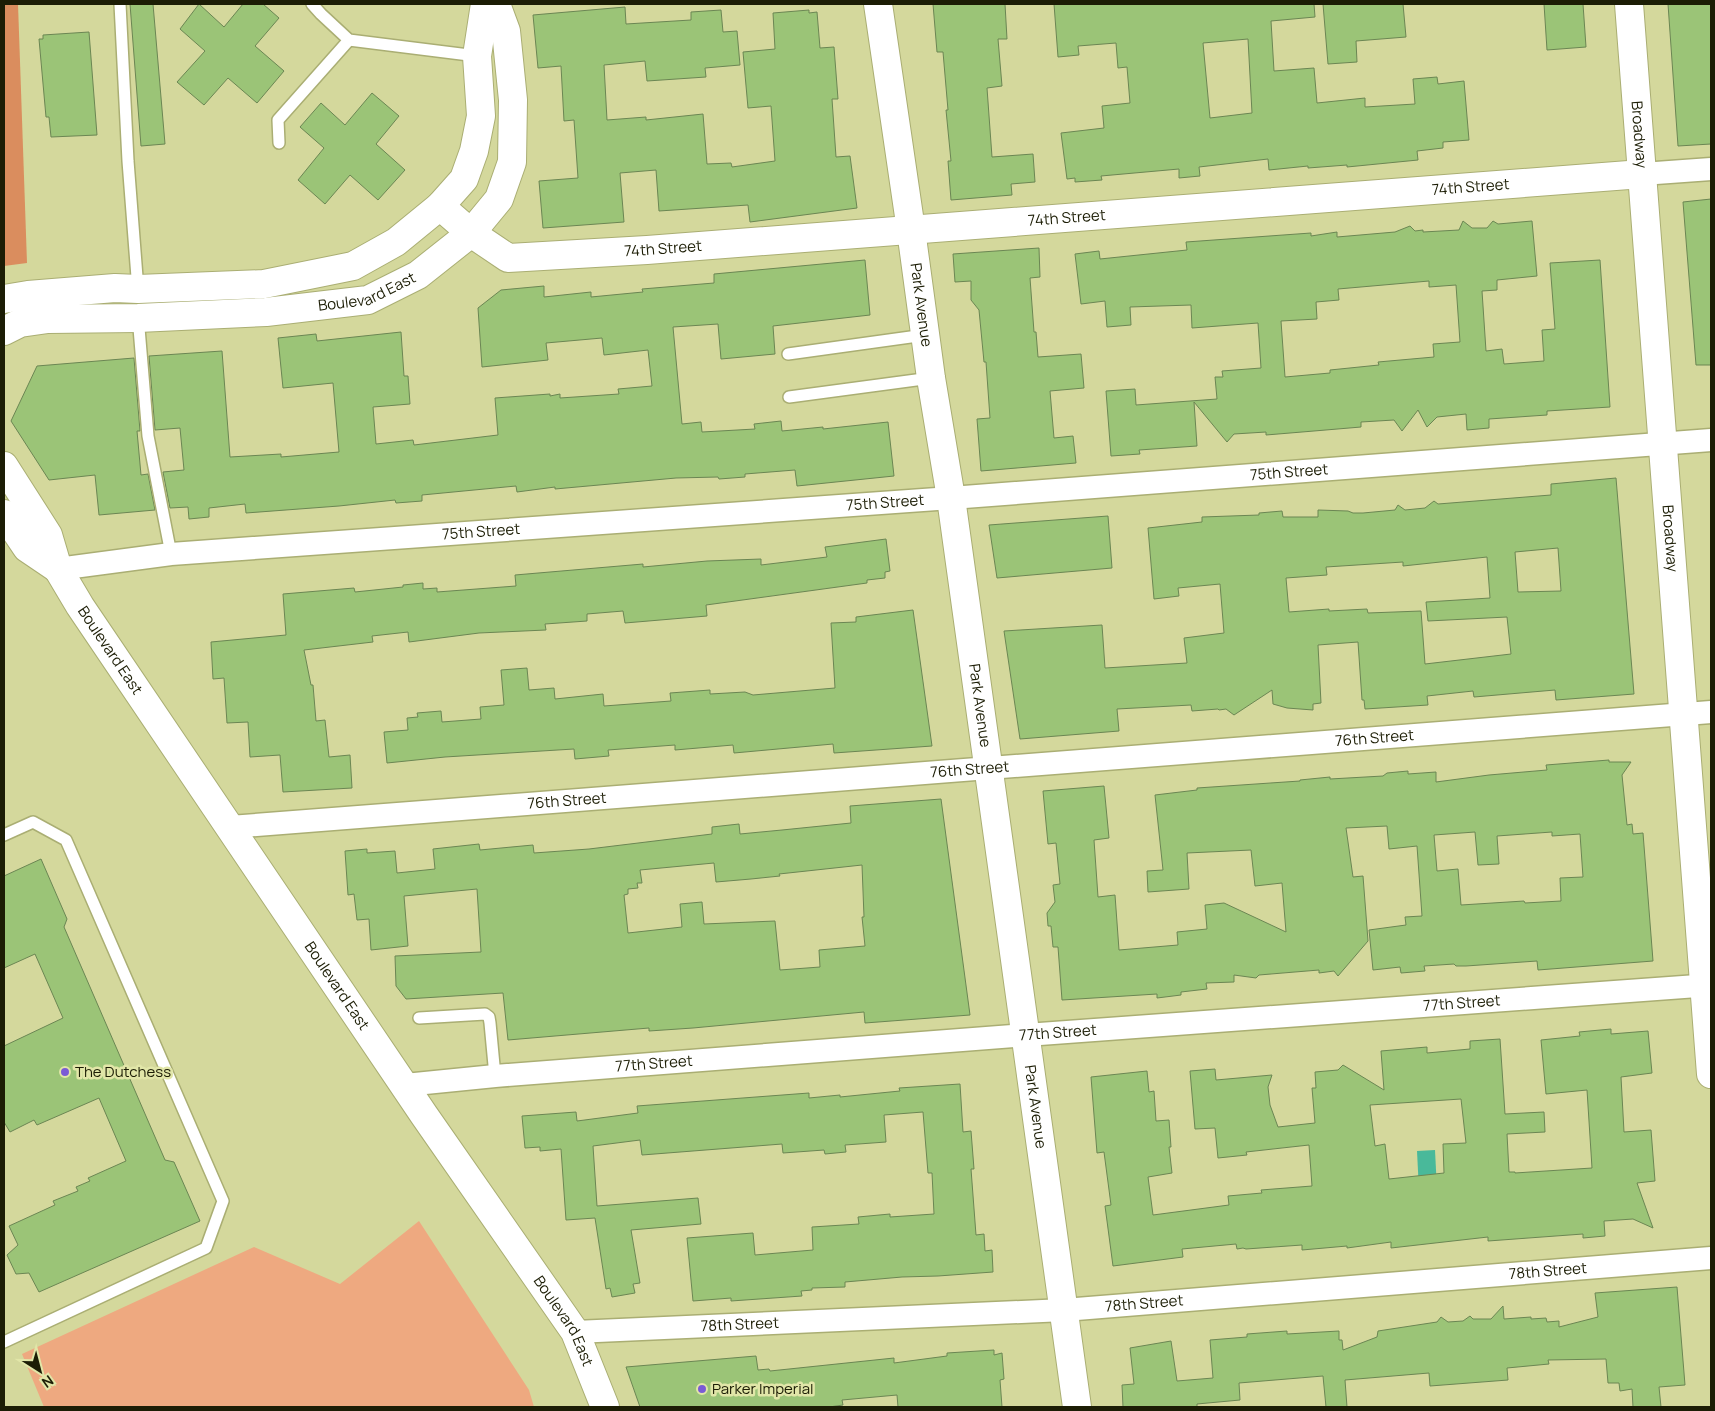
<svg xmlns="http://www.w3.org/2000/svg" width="1715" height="1411" font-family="Manrope,sans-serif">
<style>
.green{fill:#eea980}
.forest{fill:#da8d5e}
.water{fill:#49b99a}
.building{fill:#9bc477;stroke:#6b8653;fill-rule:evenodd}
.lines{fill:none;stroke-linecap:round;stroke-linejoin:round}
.service-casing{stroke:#aaae73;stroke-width:14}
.minor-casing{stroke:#aaae73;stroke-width:25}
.tertiary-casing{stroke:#aaae73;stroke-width:30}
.primary-casing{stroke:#aaae73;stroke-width:30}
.service{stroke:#fff;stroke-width:11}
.minor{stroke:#fff;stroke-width:22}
.tertiary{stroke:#fff;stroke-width:28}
.primary{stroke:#fff;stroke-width:28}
.poi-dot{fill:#7a5bd5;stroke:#e1e6a8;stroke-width:2}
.labels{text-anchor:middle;stroke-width:5;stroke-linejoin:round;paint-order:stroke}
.street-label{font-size:15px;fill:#1c1d05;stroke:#e1e6a8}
.poi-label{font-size:15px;fill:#1c1d05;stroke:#e1e6a8;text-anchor:start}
</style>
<rect width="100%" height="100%" fill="#d4d89c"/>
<polygon class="green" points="419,1221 529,1390 534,1407 44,1407 22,1354 254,1247 340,1284"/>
<polygon class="forest" points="4,4 18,4 27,263 4,266"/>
<polygon class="water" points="1435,1150 1437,1190 1419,1191 1417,1151"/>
<g class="building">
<polygon points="130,4 153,4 165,144 141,146"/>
<polygon points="199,4 224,27 243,4 263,4 279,18 255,46 284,71 257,103 228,78 204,105 177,82 205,51 180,29"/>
<polygon points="933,4 1005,4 1007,39 998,39 1002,86 987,88 992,157 1033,154 1035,182 1011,184 1012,195 951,200 948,161 951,161 946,110 948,110 943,52 937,52"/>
<path d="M1054 4H1314L1315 17 1271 21 1274 71 1314 68 1317 103 1365 98V107L1415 104 1413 79 1437 77 1438 84 1464 81 1469 140 1443 142V148L1417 151 1418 160 1347 167V165L1308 168V166L1269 170 1268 159 1199 167 1200 176 1179 178V169L1101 176 1102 180 1075 182V178L1067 179 1061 133 1104 128 1102 106 1130 103 1127 67 1118 68 1116 43 1078 46 1079 55 1058 57ZM1248 39 1252 113 1210 118 1203 43Z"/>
<polygon points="1323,4 1403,4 1406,37 1356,41 1357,62 1328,64"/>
<polygon points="1544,4 1583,4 1586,47 1547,50"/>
<polygon points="1668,4 1711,4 1711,144 1678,146"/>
<polygon points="625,7 626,24 691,20 691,12 721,10 723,32 737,31 740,65 705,68 706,77 647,81 645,61 604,65 607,120 646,117 646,120 703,114 707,164 731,163 732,167 775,161 771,106 748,108 743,52 775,49 773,13 809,10 809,13 817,12 820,48 834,47 838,99 832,99 836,157 850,156 857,208 750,222 748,205 659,211 656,170 620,173 624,222 543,228 539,181 578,178 574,120 564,121 561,66 538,68 533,15"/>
<polygon points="89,32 97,135 51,137 49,117 46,117 39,39 43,39 43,35"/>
<polygon points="372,93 399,116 376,144 405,170 378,200 350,175 325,204 298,180 324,148 300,127 321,103 345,125"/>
<polygon points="1711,199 1711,365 1696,365 1683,202"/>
<path d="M1463 221 1472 228H1487L1493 221 1498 224 1532 221 1537 276 1497 280V290L1482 291 1486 351 1502 349 1504 364 1544 361 1542 330 1555 329 1550 263 1600 260 1610 407 1547 411V415L1489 419V428L1467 430 1466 414 1437 417 1427 427 1418 410 1402 431 1394 420 1361 422V427L1314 431 1266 435V432L1234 434 1227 442 1194 402 1197 446 1139 450 1140 454 1111 456 1106 391 1135 389 1136 405 1217 399 1215 377H1223L1222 371 1261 368 1258 323 1192 328 1191 305 1130 307 1131 325 1107 327 1105 301 1081 304 1075 254 1099 251 1100 259 1187 250 1186 242 1311 233V236L1337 232V237L1395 232 1410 226 1415 231 1423 230V232L1459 230ZM1429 281V287L1456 285 1460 342 1433 344 1434 357 1378 362 1379 365 1330 370V373L1285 377 1281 321 1317 319 1316 302 1339 300 1338 289Z"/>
<polygon points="1039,248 1040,277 1030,278 1034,332 1036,332 1038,357 1081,354 1084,388 1050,391 1054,438 1073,436 1076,463 981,471 977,419 990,418 986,362 984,362 979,310 971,300 971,281 955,282 953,254"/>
<polygon points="865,260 870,315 773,326 775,354 721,359 718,324 673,327 682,424 701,422 702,432 755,429 754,424 781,421 782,431 823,427 823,429 888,422 894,476 797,486 795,470 745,474 745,477 719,479 718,477 676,478 555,489 555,487 517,492 516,486 422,495 422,501 396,503 395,500 339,506 246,513 245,504 209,508 209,517 189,519 188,507 170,508 163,472 184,470 180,428 155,430 149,356 222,351 230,457 281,454 281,457 339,452 333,383 283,388 278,338 316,334 317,341 401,332 404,376 408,376 410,404 373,407 376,444 413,440 414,445 498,435 495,398 550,394 550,396 560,394 560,398 619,394 618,389 652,386 648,350 604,355 602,338 546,343 548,360 482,367 478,308 501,290 544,286 544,297 591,292 591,297 643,292 642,289 714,283 714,274"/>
<polygon points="134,358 140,431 137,431 141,475 148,474 155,510 99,515 95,475 49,480 11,421 37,366"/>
<path d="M1616 478 1634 694 1556 700 1555 690 1474 697 1473 691 1427 696 1428 705 1365 709 1364 700H1362L1358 642 1318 645 1321 703 1313 704V710L1287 708 1273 704 1272 690 1234 715 1226 709 1219 710 1218 709 1192 711 1191 705 1117 709 1119 731 1020 739 1004 631 1102 625 1105 668 1187 663 1184 638 1224 633 1220 584 1178 588 1179 596 1154 599 1148 528 1202 522V517L1259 515V513L1282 511 1283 517H1318V510L1348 511 1353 513H1363L1395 510 1398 505 1405 510 1425 508 1434 501 1438 504 1551 495V484ZM1558 548 1561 591 1518 592 1515 552ZM1487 557 1490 598 1426 602 1428 621 1507 617 1511 654 1425 664 1421 611 1368 613 1367 609 1329 611V609L1289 612 1286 578 1327 575 1326 567 1403 562V566Z"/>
<polygon points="1108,516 1112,568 997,578 989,525"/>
<polygon points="886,539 890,571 885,572 885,578 867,580 867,583 706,605 707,616 625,623 623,611 587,614 587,621 545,624 546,630 479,633 409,642 408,632 372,636 373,642 304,650 311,685 313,685 316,721 325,720 329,757 350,755 352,788 283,792 280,755 250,757 248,722 227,723 224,678 213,679 211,642 286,635 283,594 354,588 355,592 403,587 403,585 423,583 423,589 437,588 437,592 516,586 515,575 643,564 643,567 707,561 761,559 761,565 827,557 825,547"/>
<polygon points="913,610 932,746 834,753 833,744 734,753 733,745 675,750 675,745 608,750 609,756 575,759 574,749 445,757 387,763 384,732 408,730 407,718 418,717 417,713 441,711 442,722 481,719 480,707 504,705 501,670 527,668 529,690 554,688 555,699 603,694 604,706 671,701 670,693 710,690 710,694 745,692 753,695 835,688 831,623 856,622 856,617"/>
<path d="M1609 760V762H1631L1622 775 1627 825 1632 824 1633 834 1643 833 1653 961 1538 970 1537 961 1466 966H1456L1454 964 1424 966 1425 971 1401 973 1400 967 1373 970 1369 930 1406 925 1405 917 1422 916 1417 846 1389 849 1387 826 1346 828 1353 877 1363 876 1368 941 1338 976 1334 971 1319 973V970L1259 975 1256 978 1234 975V982L1206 983 1207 989 1181 992V995L1157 998V994L1062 1000 1058 947H1053L1051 926H1048L1047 913 1055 902 1053 885 1060 884 1056 843 1048 844 1043 791 1104 786 1109 838 1094 840 1098 897 1115 895 1119 950 1178 945 1177 932 1207 929 1205 905 1224 903 1286 932 1282 883 1255 886 1251 850 1187 853 1189 889 1148 892 1147 871 1163 870 1155 795 1197 790V788L1300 781V780L1330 777V779L1383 776 1387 773 1408 771V774L1436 772V782L1489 775 1547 770 1546 765ZM1475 832 1478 865 1499 864 1497 836 1552 832V836L1580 834 1583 877 1560 878 1561 901 1525 903 1524 901 1461 905 1458 869 1437 871 1434 835Z"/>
<path d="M941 799 970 1015 865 1023 864 1012 693 1028 649 1031V1028L508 1040 503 993 406 999 396 986 395 956 481 952 477 889 404 896 408 946 371 950 369 919 357 920 354 894 348 895 345 851 367 849V853L395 851 397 873 435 869 433 849 479 844 480 850 533 845 534 853 589 849 712 834V827L739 824 740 834 782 830 851 823 850 806ZM714 863 716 882 751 879 780 876 779 874 862 865 864 917H862L865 946 819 950 820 967 780 970 775 921 704 924 702 902 680 904 682 927 628 933 624 895 628 894V889L638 888 637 883H642L640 870Z"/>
<polygon points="41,859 67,919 64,927 165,1160 174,1162 200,1221 39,1292 29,1273 16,1274 7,1255 18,1245 9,1226 55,1205 53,1201 78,1191 76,1187 90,1181 88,1178 126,1161 99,1098 37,1125 34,1120 10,1132 4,1122 4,1046 63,1018 35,954 4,968 4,876"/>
<path d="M1611 1029V1034L1648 1031 1652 1073 1621 1077 1624 1132 1651 1130 1655 1181 1637 1183 1653 1228 1633 1219 1604 1221 1605 1236 1583 1238V1234L1488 1241V1237L1391 1248V1242L1347 1248V1246L1302 1250V1245L1246 1249 1243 1248 1237 1249 1236 1244 1182 1249 1183 1257 1113 1266 1105 1206 1111 1205 1104 1152 1097 1153 1091 1077 1147 1071 1149 1092 1154 1091 1156 1121 1169 1120 1171 1147H1169L1172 1173 1148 1177 1153 1215 1229 1205 1228 1196 1262 1193 1261 1190 1312 1186 1309 1145 1246 1152 1247 1155 1218 1158 1215 1128 1195 1129 1190 1071 1215 1069 1216 1080 1272 1075 1268 1087 1270 1105 1278 1127 1315 1123 1312 1088H1316L1315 1072 1338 1070 1343 1065 1384 1090 1381 1051 1427 1047V1053L1470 1049V1041L1500 1039 1505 1114 1544 1112 1545 1132 1507 1134 1509 1172H1515V1173L1592 1168 1587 1090 1546 1094 1541 1040 1580 1036 1579 1032ZM1461 1099 1466 1143 1443 1144 1444 1173 1389 1179 1385 1144 1375 1146 1370 1105Z"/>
<polygon points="960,1084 963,1132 971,1131 974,1169 971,1169 976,1235 984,1234 985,1251 992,1250 993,1272 938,1276 902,1277 845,1282 845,1287 812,1288 812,1290 801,1291 802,1296 731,1301 731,1298 693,1301 687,1238 753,1233 755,1255 813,1250 812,1227 859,1224 858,1217 890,1214 890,1217 934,1214 932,1173 928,1173 923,1112 884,1115 886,1142 845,1145 846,1152 825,1154 824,1150 783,1153 782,1144 642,1155 640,1140 593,1146 597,1206 698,1198 701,1224 631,1230 640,1283 633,1284 635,1293 612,1297 610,1288 606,1289 595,1218 566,1220 561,1149 540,1151 540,1147 525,1148 522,1116 576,1112 577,1121 638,1113 637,1106 809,1093 809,1098 840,1095 840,1097 900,1091 899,1088"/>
<polygon points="1677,1287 1685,1385 1659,1387 1661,1407 1633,1407 1632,1389 1620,1391 1619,1383 1608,1383 1606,1359 1548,1360 1549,1364 1507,1368 1508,1380 1430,1386 1429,1373 1345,1380 1347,1407 1326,1407 1323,1376 1239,1383 1240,1400 1197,1404 1197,1407 1123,1407 1122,1385 1134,1384 1130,1348 1171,1341 1177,1381 1213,1378 1210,1340 1247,1337 1247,1334 1287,1331 1287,1334 1339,1331 1339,1340 1342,1340 1343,1350 1377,1337 1378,1331 1437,1322 1441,1317 1448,1322 1463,1321 1470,1316 1473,1319 1491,1319 1503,1306 1504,1319 1531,1317 1531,1319 1546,1318 1547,1322 1559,1321 1559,1327 1598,1317 1595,1293"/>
<polygon points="994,1350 994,1355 1002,1353 1004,1379 1000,1380 1002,1407 898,1407 897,1395 842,1400 843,1405 829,1407 640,1407 626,1367 756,1356 758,1370 769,1369 770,1371 894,1358 894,1363 947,1356 947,1353"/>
</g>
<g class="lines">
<defs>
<g id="service">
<polyline points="120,4 128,161 138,290"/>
<polyline points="312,4 321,14 349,40 477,56"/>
<polyline points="279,143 278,120 349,40"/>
<polyline points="138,316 148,436 171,554"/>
<polyline points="788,354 925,335"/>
<polyline points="789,397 931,378"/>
<polyline points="4,835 33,822 66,840 223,1201 206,1248 4,1342"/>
<polyline points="419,1018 485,1014 489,1017 490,1023 495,1076"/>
</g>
<g id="minor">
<polyline points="1642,174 1711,169"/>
<path id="s1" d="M58 569 171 554 951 498 1711 440"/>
<path id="s2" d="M230 827 1711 712"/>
<path id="s3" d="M405 1085 495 1076 1026 1035 1711 985"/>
<path id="s4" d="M575 1332 1064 1310 1711 1258"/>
</g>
<g id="tertiary">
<path id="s5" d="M878 4 911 230 931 378 951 498 1077 1407"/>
<path id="s6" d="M1629 4 1711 1074"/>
<path id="s7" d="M440 206 471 233 508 258 647 250 1642 174"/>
</g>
<g id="primary">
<polyline points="4,299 28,295 115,288 138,289 264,284 353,266 396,242 440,206 464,179 474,151 481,116 477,56 485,4"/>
<path id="s8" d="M4 331 20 323 48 319 138 318 266 312 368 300 418 275 471 233 499 199 512 162 513 100 506 31 496 4"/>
<path id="s9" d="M4 466 48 535 58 569 80 606 424 1115 575 1332 605 1407"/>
<polyline points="4,514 27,548 58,569"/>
</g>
</defs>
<use href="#service" class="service-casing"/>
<use href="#minor" class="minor-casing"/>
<use href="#tertiary" class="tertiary-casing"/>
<use href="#primary" class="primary-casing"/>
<use href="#service" class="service"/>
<use href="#minor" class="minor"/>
<use href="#tertiary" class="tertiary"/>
<use href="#primary" class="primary"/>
</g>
<g class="poi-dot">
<circle cx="65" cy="1072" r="5"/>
<circle cx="702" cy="1389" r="5"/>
</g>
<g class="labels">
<g class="street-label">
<text dy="5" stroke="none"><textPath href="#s6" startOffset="131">Broadway</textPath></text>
<text dy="5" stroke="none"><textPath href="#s7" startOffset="1051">74th Street</textPath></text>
<text dy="5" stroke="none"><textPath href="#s7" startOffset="646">74th Street</textPath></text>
<text dy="5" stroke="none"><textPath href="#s7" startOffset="241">74th Street</textPath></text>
<text dy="5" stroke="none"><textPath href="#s8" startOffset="368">Boulevard East</textPath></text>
<text dy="5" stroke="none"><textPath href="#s5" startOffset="304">Park Avenue</textPath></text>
<text dy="5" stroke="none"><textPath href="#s1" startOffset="1235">75th Street</textPath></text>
<text dy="5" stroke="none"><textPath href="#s1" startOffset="830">75th Street</textPath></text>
<text dy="5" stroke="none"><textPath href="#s1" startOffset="425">75th Street</textPath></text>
<text dy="5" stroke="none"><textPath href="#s6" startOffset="536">Broadway</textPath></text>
<text dy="5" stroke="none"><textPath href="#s9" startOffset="214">Boulevard East</textPath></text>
<text dy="5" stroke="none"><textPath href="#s5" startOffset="709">Park Avenue</textPath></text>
<text dy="5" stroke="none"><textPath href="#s2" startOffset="1148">76th Street</textPath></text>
<text dy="5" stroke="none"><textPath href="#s2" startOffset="742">76th Street</textPath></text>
<text dy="5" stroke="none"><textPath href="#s2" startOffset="338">76th Street</textPath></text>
<text dy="5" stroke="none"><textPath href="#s9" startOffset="619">Boulevard East</textPath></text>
<text dy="5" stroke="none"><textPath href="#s3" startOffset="1060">77th Street</textPath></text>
<text dy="5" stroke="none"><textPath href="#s3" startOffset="655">77th Street</textPath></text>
<text dy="5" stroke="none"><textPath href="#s3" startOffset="250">77th Street</textPath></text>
<text dy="5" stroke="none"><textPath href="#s5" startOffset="1114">Park Avenue</textPath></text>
<text dy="5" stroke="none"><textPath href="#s4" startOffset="975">78th Street</textPath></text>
<text dy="5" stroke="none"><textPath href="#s4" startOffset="570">78th Street</textPath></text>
<text dy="5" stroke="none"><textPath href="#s9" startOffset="1024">Boulevard East</textPath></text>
<text dy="5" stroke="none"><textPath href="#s4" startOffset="165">78th Street</textPath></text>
</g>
<g class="poi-label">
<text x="75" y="1077">The Dutchess</text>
<text x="712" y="1394">Parker Imperial</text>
</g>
</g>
<rect width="1715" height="1411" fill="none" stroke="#1c1d05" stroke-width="10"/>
<g transform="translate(40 1371) rotate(144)" stroke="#e1e6a8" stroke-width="4" paint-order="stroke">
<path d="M0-4L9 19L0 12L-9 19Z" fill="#1c1d05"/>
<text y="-8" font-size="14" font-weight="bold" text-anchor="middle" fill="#1c1d05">N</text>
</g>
</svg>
